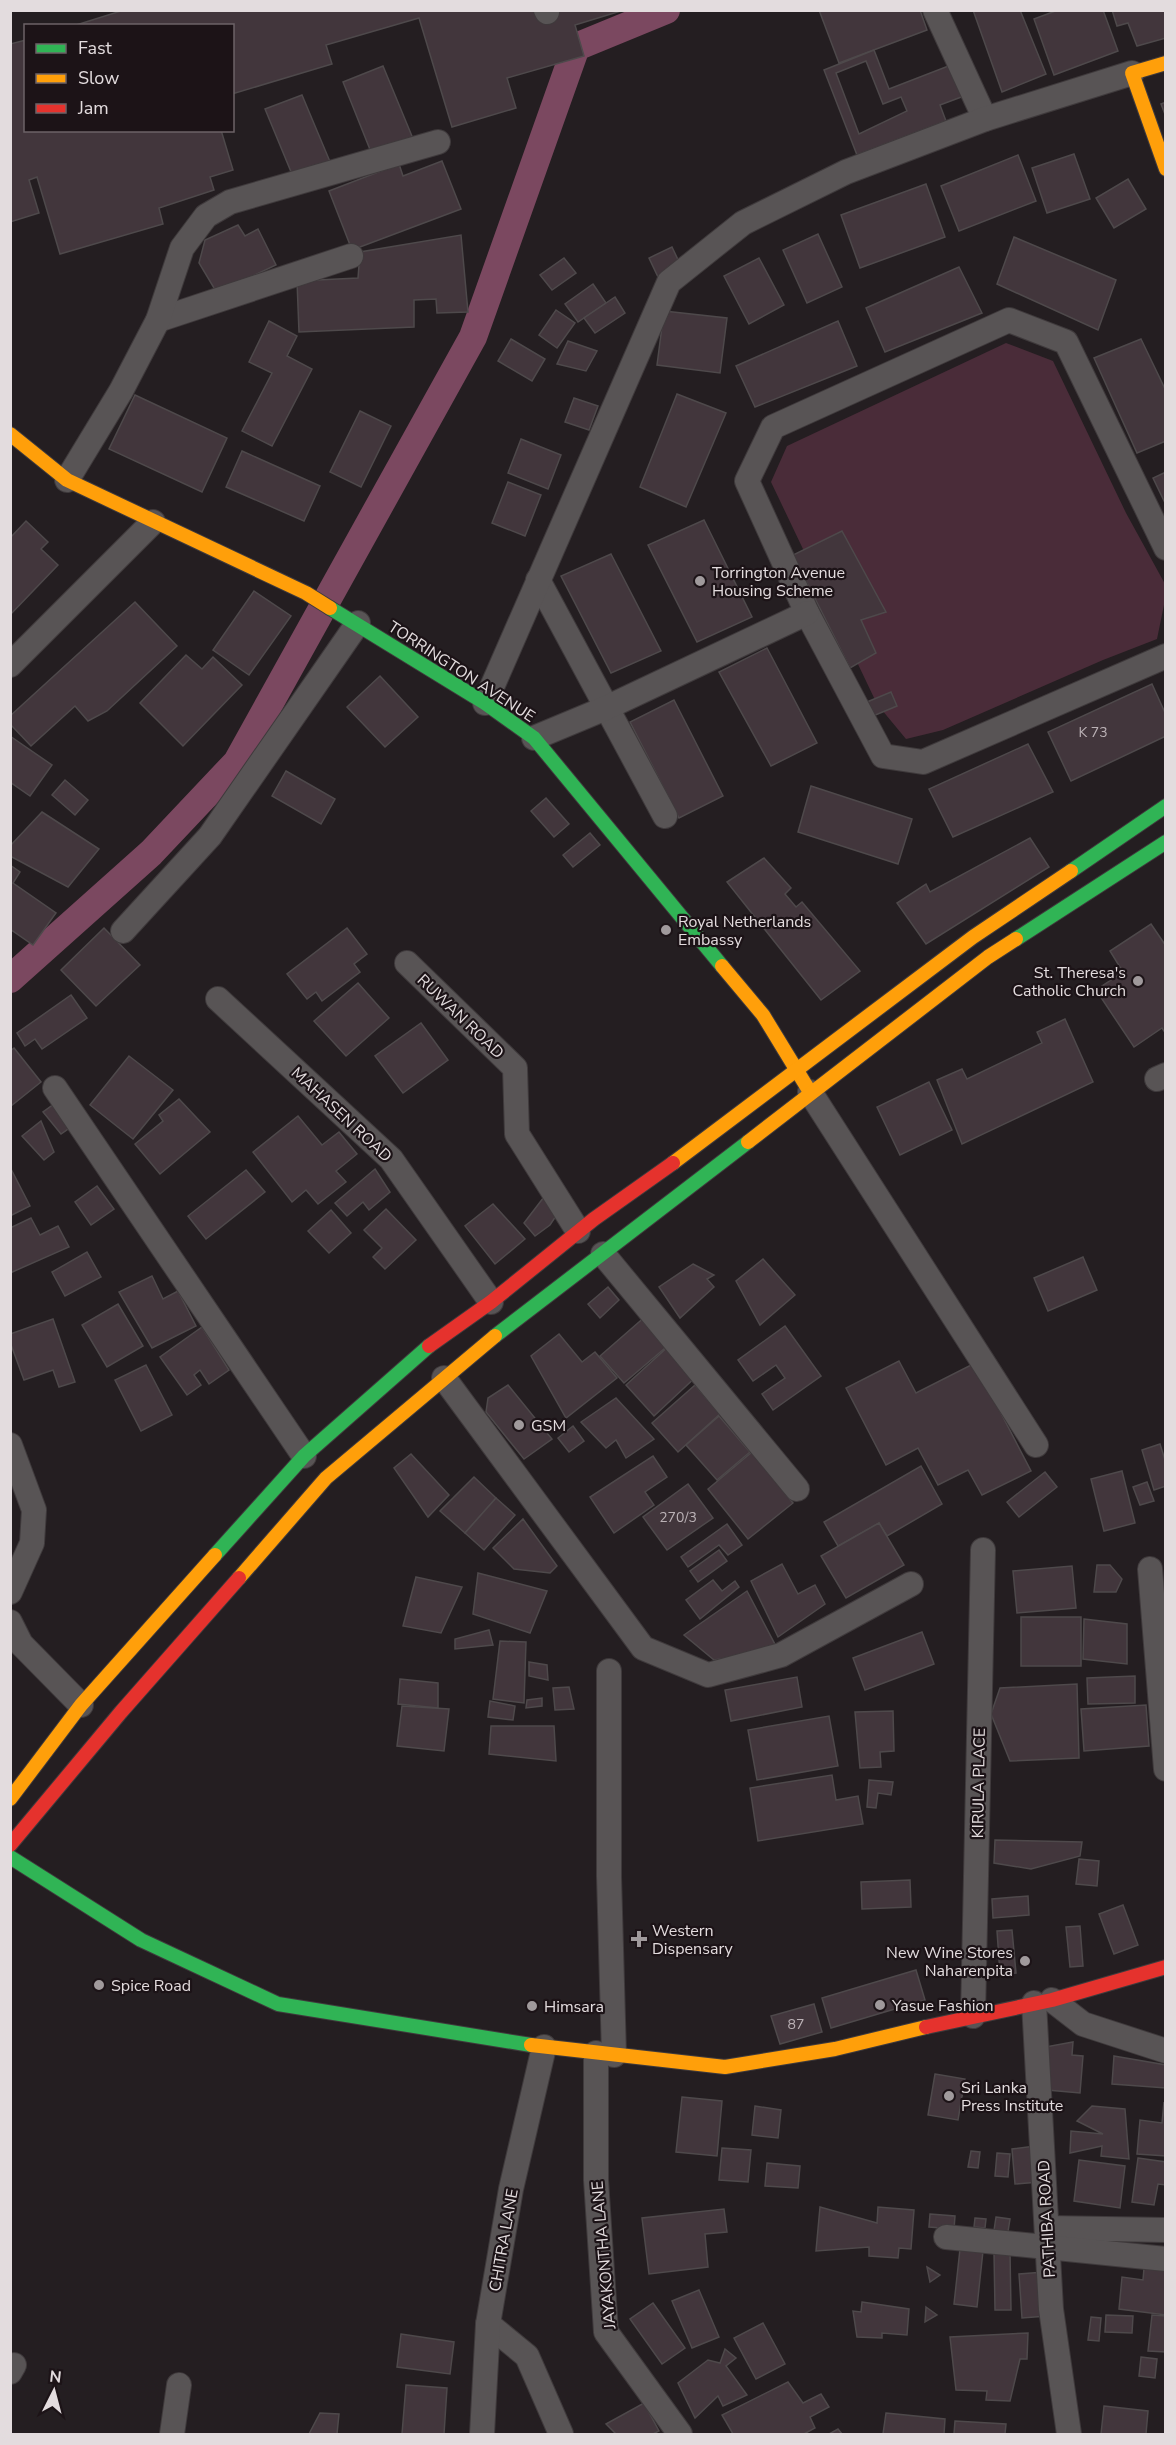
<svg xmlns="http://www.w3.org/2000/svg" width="1176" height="2445" font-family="'Nunito Sans',sans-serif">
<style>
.green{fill:#4a2c39}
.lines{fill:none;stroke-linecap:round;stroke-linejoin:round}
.canal{stroke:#7b4860;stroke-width:28}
.building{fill:#42363c;stroke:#4e494b;stroke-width:1.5;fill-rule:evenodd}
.street-casing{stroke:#3f3a3c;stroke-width:26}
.fast-casing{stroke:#3f3a3c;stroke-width:16}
.slow-casing{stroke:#3f3a3c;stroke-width:16}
.jam-casing{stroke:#3f3a3c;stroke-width:16}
.street{stroke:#585455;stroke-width:24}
.fast{stroke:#30b455;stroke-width:14}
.slow{stroke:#ff9f0a;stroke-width:14}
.jam{stroke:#e5322d;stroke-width:14}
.poi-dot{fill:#a09a9c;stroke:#1c1317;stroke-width:2}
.labels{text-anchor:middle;stroke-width:4.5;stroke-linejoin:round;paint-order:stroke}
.number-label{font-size:14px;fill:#bbb2b6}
.poi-label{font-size:16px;fill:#e3dcde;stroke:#1c1317;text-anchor:start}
.street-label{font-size:16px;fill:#e3dcde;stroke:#1c1317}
</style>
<rect width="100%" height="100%" fill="#241e21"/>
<polygon class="green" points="1006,343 1053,361 1126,513 1165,584 1165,600 1157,639 1103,660 943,730 906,739 877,704 771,482 787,446"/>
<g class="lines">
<polyline class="canal" points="10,979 151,853 237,762 473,337 576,47 666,10"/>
</g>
<g class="building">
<polygon points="124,10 624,10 575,25 584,56 507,78 516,108 452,127 419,18 326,45 332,64 232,94 232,26 73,26"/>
<polygon points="819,10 920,10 927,30 839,63"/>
<polygon points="973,10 1020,10 1046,74 1002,92"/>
<polygon points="1058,10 1103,10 1118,51 1054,75 1034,19"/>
<polygon points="1112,10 1166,10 1166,38 1137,46 1128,23 1117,26"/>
<polygon points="26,40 26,130 221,130 233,170 210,177 214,190 159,208 163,224 60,254 37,177 29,180 39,213 10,222 10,44"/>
<path d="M874 50 889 89 951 65 964 96 940 105 946 121 857 155 824 70ZM866 61 883 104 901 97 907 111 859 134 836 73Z"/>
<polygon points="383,66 414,141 373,157 343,82"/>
<polygon points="302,95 331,164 294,179 265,109"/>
<polygon points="1166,102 1166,117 1161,104"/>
<polygon points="1074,154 1090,199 1047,213 1032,168"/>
<polygon points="1018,155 1036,201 959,231 941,186"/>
<polygon points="442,161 461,209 352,250 329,191 399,164 403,176"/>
<polygon points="1128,179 1146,209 1114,228 1096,198"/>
<polygon points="926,184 945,237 860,268 841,215"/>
<polygon points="238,225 245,236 258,229 276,265 217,293 199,263 205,240"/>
<polygon points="818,234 842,287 807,303 783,250"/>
<polygon points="461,235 468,312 437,313 436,299 414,300 414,327 299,332 297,281 358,278 360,252"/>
<polygon points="1014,237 1116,280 1098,330 997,284"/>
<polygon points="672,247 681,266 658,277 649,258"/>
<polygon points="564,258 576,273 552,290 540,275"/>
<polygon points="759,258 784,305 749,324 724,276"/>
<polygon points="959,267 982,313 885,352 866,308"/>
<polygon points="593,284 606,303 578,322 565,304"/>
<polygon points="615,297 625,313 595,333 584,318"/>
<polygon points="556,310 575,323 557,348 539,335"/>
<polygon points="664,311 727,318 720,373 657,365"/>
<polygon points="269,321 297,336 287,356 312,369 272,446 242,431 272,373 249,362"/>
<polygon points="838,321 857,366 755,407 736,366"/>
<polygon points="511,339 545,359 532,381 498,361"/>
<polygon points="1141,339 1166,391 1166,441 1137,453 1094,358"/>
<polygon points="568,341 597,351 586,371 557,364"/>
<polygon points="677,394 726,413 686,507 640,487"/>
<polygon points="135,395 227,438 202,492 109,449"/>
<polygon points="574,398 598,406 589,430 565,422"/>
<polygon points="360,411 391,426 361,487 330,472"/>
<polygon points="521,439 561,455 548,489 508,473"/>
<polygon points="242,451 320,486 304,521 226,487"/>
<polygon points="1166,472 1166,505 1153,478"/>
<polygon points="508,482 541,495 525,536 492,523"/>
<polygon points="704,520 752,617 697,642 648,545"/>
<polygon points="26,521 48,542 41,549 58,565 10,615 10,538"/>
<polygon points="842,531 886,612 861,620 876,653 850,668 793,555"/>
<polygon points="611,554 661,651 611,673 561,576"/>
<polygon points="254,591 291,616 249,675 213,650"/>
<polygon points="135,602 177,646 107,711 88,721 75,706 31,746 10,724 10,716"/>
<polygon points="767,648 817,743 771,766 719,672"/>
<polygon points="186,655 202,669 213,657 242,685 183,746 140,703"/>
<polygon points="380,676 418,717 385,747 347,707"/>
<polygon points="1152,684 1166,715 1166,736 1071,781 1048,732"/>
<polygon points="891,692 897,706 873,716 867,702"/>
<polygon points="674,700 723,796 679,818 630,722"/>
<polygon points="10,736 52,765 30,796 10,782"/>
<polygon points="1028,744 1053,792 953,837 929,789"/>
<polygon points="286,771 335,799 321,824 272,796"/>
<polygon points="65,780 88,800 75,815 52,795"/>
<polygon points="811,786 912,819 898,864 798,832"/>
<polygon points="546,798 569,824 554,837 531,811"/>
<polygon points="42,812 99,849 68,887 10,856 10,846"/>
<polygon points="590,833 600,845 573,867 563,855"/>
<polygon points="1030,838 1049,867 926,944 897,903 926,884 930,892"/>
<polygon points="764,858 791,888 785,894 796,907 802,902 860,971 821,1000 727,882"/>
<polygon points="10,865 20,872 13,883 56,913 33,945 10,929"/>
<polygon points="1151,924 1166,946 1166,1034 1162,1028 1134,1047 1096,990 1123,972 1110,951"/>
<polygon points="104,928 140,965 96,1006 61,970"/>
<polygon points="347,928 367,954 354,964 360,972 322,1001 316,992 307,999 287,974"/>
<polygon points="358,983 389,1018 346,1056 314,1021"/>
<polygon points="71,995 87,1018 42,1049 35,1039 25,1046 17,1033"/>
<polygon points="1065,1019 1093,1082 962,1144 937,1080 962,1069 967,1079 1042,1043 1037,1032"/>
<polygon points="421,1023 448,1060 403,1093 375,1056"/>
<polygon points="14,1048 41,1082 11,1106 10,1051"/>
<polygon points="129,1056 173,1090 133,1139 90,1105"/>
<polygon points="929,1082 952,1130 900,1155 877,1107"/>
<polygon points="179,1099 210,1132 160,1174 135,1144 163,1121 159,1115"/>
<polygon points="54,1104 71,1127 61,1134 43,1112"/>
<polygon points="298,1116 322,1145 339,1132 357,1154 336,1171 346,1182 318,1204 306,1190 292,1202 253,1152"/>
<polygon points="41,1121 54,1152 44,1160 22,1136"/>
<polygon points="10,1167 30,1206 10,1216"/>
<polygon points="375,1169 390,1192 369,1210 363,1202 347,1216 335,1203"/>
<polygon points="246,1170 265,1192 206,1239 188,1216"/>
<polygon points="97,1186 114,1209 91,1225 75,1202"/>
<polygon points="547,1193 560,1210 550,1225 535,1236 524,1223"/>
<polygon points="493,1204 525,1239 495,1264 465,1226"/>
<polygon points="386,1209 416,1240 385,1269 373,1257 382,1248 364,1230"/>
<polygon points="331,1210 351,1233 329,1253 308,1231"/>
<polygon points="31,1218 40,1235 58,1226 69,1247 10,1273 10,1228"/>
<polygon points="87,1252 101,1277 65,1296 52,1272"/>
<polygon points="1083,1257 1097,1290 1048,1311 1034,1278"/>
<polygon points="763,1259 795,1295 760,1325 736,1281"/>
<polygon points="693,1264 714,1275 707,1279 714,1287 680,1318 659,1287"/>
<polygon points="152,1276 163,1299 178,1291 196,1326 152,1348 119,1292"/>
<polygon points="608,1287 619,1300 600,1318 588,1304"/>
<polygon points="118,1304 143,1346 107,1367 82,1325"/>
<polygon points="647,1315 671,1343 624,1383 600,1356"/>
<polygon points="53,1319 75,1382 59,1387 53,1370 24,1380 10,1342 10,1334"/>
<polygon points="785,1326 821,1376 773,1410 762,1394 785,1378 776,1365 753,1381 738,1360"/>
<polygon points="202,1327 229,1370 209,1384 200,1370 194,1375 201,1385 187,1395 160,1357"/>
<polygon points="559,1334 582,1362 595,1352 617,1378 566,1418 531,1356"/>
<polygon points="671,1344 699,1374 654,1416 626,1385"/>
<polygon points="899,1361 916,1393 975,1363 1031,1471 982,1495 968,1470 938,1485 918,1448 886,1465 846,1388"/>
<polygon points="146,1365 172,1415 141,1431 115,1380"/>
<polygon points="508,1385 552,1439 524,1459 486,1412 488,1398"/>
<polygon points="695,1385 720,1414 678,1452 652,1423"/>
<polygon points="616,1398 654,1439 626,1458 616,1440 606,1448 581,1422"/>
<polygon points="719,1416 750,1452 717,1480 686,1445"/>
<polygon points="573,1426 584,1441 569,1452 558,1438"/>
<polygon points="1160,1444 1166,1463 1166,1486 1154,1490 1142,1450"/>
<polygon points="752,1452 793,1503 748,1539 708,1489"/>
<polygon points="411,1454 449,1495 428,1517 394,1468"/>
<polygon points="653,1456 667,1477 645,1492 654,1505 614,1533 590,1497"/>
<polygon points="921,1466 942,1504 887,1536 879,1523 838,1546 824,1522"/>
<polygon points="1122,1471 1135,1523 1104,1531 1091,1479"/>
<polygon points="1045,1472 1057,1487 1019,1517 1007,1502"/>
<polygon points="474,1477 496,1498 465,1533 440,1511"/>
<polygon points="1147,1482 1154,1501 1140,1505 1133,1487"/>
<polygon points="688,1484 713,1518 667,1550 643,1517"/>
<polygon points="496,1498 515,1515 484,1550 465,1533"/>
<polygon points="523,1519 557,1566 550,1573 514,1569 493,1548"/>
<polygon points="879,1523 904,1565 846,1598 821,1556"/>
<polygon points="727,1524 742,1545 728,1555 719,1545 688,1567 681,1557"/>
<polygon points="719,1550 727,1561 698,1582 690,1571"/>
<polygon points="782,1564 798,1594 815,1585 825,1604 778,1637 751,1581"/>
<polygon points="1097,1565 1110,1565 1122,1579 1116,1592 1094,1592"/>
<polygon points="1072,1566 1076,1608 1017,1613 1013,1571"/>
<polygon points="478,1573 547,1591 530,1633 473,1614"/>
<polygon points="416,1577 462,1587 441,1633 403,1626"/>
<polygon points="713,1580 722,1591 735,1581 739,1587 700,1619 686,1600"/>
<polygon points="747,1591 778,1650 714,1660 684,1635"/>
<rect x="1021" y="1617" width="60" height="49"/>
<polygon points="1084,1619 1127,1624 1127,1664 1083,1659"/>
<polygon points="489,1630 493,1645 455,1649 455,1639"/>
<polygon points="922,1632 934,1664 865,1690 853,1658"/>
<polygon points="500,1641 526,1642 524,1703 493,1699"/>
<polygon points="529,1662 547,1665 548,1680 529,1676"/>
<polygon points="1135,1676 1135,1703 1088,1704 1087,1678"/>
<polygon points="797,1677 802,1707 731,1721 725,1690"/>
<polygon points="400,1679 438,1683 438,1708 398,1704"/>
<polygon points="1077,1684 1079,1758 1010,1761 991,1714 1000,1688"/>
<polygon points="569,1687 574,1709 555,1710 553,1688"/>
<polygon points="542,1698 542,1706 526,1708 527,1700"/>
<polygon points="490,1701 515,1706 513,1720 488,1717"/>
<polygon points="1146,1705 1149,1746 1084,1751 1081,1709"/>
<polygon points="402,1706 449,1709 444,1751 397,1746"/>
<polygon points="893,1711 894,1751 880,1752 881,1767 860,1768 855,1712"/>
<polygon points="829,1716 838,1766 757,1780 748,1730"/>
<polygon points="491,1726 554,1726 556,1761 489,1754"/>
<polygon points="832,1775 836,1800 858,1796 863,1824 758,1841 750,1788"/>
<polygon points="869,1780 893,1782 891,1795 878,1793 876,1808 867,1807"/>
<polygon points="995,1840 1082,1842 1080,1856 1031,1869 994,1863"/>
<polygon points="1079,1859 1099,1861 1097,1886 1076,1884"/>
<polygon points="910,1880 911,1907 862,1909 861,1882"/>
<polygon points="1028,1896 1029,1915 993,1918 992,1899"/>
<polygon points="1123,1905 1138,1945 1114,1954 1099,1914"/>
<polygon points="1080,1926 1083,1966 1070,1967 1066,1927"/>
<polygon points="1012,1930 1016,1973 1000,1974 997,1931"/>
<polygon points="916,1970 925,2000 831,2028 822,1998"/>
<polygon points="814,2004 822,2032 780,2044 771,2016"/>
<polygon points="1073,2042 1072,2055 1083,2056 1080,2093 1047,2090 1045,2047"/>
<polygon points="1114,2056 1166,2065 1166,2088 1112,2084"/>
<polygon points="935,2074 965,2079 958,2120 928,2115"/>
<polygon points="682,2097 722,2101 717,2156 676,2152"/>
<polygon points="1164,2102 1166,2156 1137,2154 1140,2120 1162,2123"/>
<polygon points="755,2106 781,2110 778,2138 752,2135"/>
<polygon points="1092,2106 1125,2109 1129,2159 1101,2156 1102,2146 1070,2153 1071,2131 1103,2134 1077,2121"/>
<polygon points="1035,2146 1039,2182 1015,2184 1012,2149"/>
<polygon points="722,2148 751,2150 748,2182 719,2180"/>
<polygon points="971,2151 980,2152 978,2168 968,2167"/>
<polygon points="997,2153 1010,2154 1008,2177 995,2176"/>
<polygon points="1138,2158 1166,2162 1166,2185 1158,2184 1154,2205 1132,2202"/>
<polygon points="1079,2160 1125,2166 1120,2208 1074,2201"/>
<polygon points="767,2163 800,2166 798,2188 765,2186"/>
<polygon points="820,2207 877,2223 878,2207 914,2210 911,2249 899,2248 898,2258 869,2256 869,2247 816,2251"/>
<polygon points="724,2209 727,2232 705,2234 708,2267 649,2274 642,2218"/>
<polygon points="930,2214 955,2216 954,2229 929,2227"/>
<polygon points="996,2217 1010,2219 1007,2238 993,2237"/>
<polygon points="975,2218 986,2219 985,2228 974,2227"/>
<polygon points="960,2249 983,2251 977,2307 954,2304"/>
<polygon points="994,2252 1010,2252 1011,2310 995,2310"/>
<polygon points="1166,2262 1166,2315 1119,2309 1122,2277 1143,2280 1144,2268"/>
<polygon points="927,2267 940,2275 930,2282"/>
<polygon points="1044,2272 1047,2316 1022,2318 1019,2274"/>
<polygon points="699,2290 719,2337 692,2348 672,2301"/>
<polygon points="862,2302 909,2309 907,2335 882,2333 882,2338 857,2337 853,2311 861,2312"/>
<polygon points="653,2303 685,2348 662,2364 630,2319"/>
<polygon points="926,2307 937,2315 925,2322"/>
<polygon points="1106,2315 1133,2316 1132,2333 1105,2332"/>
<polygon points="1152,2315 1166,2316 1166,2352 1148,2351"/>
<polygon points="1091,2317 1101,2318 1099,2341 1088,2340"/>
<polygon points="763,2323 785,2364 756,2379 734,2338"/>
<polygon points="1028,2333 1027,2359 1020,2359 1010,2401 986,2400 987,2391 956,2390 950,2337"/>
<polygon points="401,2334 454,2342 450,2374 397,2367"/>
<polygon points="725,2349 736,2358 726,2366 747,2395 723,2406 718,2396 695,2418 678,2383 708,2360 720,2363"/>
<polygon points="1141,2357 1157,2359 1155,2378 1139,2376"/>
<polygon points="788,2382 803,2403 821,2394 829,2407 810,2417 815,2428 804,2434 733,2434 722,2415"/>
<polygon points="406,2385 447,2388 444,2434 402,2434"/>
<polygon points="644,2403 659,2431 653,2434 616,2434 606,2424"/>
<polygon points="1104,2406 1148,2411 1146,2434 1101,2434"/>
<polygon points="320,2413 339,2414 337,2434 309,2434"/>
<polygon points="886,2413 945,2419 944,2434 883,2434"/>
<polygon points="955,2421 1006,2424 1005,2434 954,2434"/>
<polygon points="838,2429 842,2434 829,2434"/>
</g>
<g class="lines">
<defs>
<g id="street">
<polyline points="546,10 547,12"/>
<polyline points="935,10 985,119"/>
<polyline points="158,320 351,256"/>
<polyline points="67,480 121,391 158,320 182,248 206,216 230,202 438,142"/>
<polyline points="1166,548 1066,342 1009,320 773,427 747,481 807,613 883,756 923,762 1166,656"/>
<polyline points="538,580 665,816"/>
<polyline points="10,665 153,522"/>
<polyline points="485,703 669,282 743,223 846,172 985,119 1132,73"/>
<polyline points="534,738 606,708 807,613"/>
<polyline points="123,931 210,836 358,623"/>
<polyline points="407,963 515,1068 517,1134 578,1231"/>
<polyline points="218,999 391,1159 491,1302"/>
<polyline points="1157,1079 1166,1075"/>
<polyline points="55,1088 304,1456"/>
<polyline points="810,1092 1036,1445"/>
<polyline points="603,1254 797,1489"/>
<polyline points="444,1378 643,1648 708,1675 781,1655 911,1584"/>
<polyline points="10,1445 34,1510 32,1543 10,1592"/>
<polyline points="1150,1569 1166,1769"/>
<polyline points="10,1622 21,1644 81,1705"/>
<polyline points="609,1671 609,1876 614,2055"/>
<polyline points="1052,2000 1083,2024 1166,2051"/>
<polyline points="1034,2003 1051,2309 1069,2434"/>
<polyline points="973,2016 983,1550"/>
<polyline points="596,2053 596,2180 606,2332 680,2434"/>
<polyline points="1047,2228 1166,2230"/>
<polyline points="946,2237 1166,2259"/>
<polyline points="488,2324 527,2356 561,2434"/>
<polyline points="10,2372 14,2365"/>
<polyline points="172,2434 179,2385"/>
<polyline points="482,2434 488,2324 511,2189 544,2047"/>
</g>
<g id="fast">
<polyline points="330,608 485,703 534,738 722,966"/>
<polyline points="1071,871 1166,806"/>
<polyline points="1016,939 1166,842"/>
<polyline points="495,1336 748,1142"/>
<polyline points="215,1555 304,1456 429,1346"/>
<polyline points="10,1857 141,1940 278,2004 531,2045"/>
</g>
<g id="slow">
<polyline points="1166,63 1132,73 1166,169"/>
<polyline points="10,434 67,480 306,593 330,608"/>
<polyline points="722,966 763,1015 810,1092"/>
<polyline points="748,1142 988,957 1016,939"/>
<polyline points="673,1163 973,937 1071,871"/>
<polyline points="239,1578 326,1478 495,1336"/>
<polyline points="10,1799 81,1705 215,1555"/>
<polyline points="531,2045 725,2067 835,2049 926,2027"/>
</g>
<g id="jam">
<polyline points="429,1346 491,1302 594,1219 673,1163"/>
<polyline points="10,1845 121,1712 239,1578"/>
<polyline points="926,2027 1052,2000 1166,1967"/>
</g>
</defs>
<use href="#street" class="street-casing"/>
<use href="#fast" class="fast-casing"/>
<use href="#slow" class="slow-casing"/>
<use href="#jam" class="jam-casing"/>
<use href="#street" class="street"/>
<use href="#fast" class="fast"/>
<use href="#slow" class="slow"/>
<use href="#jam" class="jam"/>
</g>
<g class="poi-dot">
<circle cx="700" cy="581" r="6"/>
<circle cx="666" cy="930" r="6"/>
<circle cx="1138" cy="981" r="6"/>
<circle cx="519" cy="1425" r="6"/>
<path d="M636 1930h6v6h6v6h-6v6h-6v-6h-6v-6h6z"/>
<circle cx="1025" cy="1961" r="6"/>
<circle cx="99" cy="1985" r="6"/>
<circle cx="880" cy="2005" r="6"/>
<circle cx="532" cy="2006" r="6"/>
<circle cx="949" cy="2096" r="6"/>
</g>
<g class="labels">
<g class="number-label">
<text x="1093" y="737">K 73</text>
<text x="678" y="1522">270/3</text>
<text x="796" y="2029">87</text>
</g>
<g class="poi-label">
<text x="712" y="578">Torrington Avenue<tspan x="712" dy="18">Housing Scheme</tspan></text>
<text x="678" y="927">Royal Netherlands<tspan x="678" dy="18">Embassy</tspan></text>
<text x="1126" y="978" text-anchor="end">St. Theresa's<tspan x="1126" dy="18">Catholic Church</tspan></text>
<text x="531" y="1431">GSM</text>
<text x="652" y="1936">Western<tspan x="652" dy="18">Dispensary</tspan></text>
<text x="1013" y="1958" text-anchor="end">New Wine Stores<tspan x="1013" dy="18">Naharenpita</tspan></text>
<text x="111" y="1991">Spice Road</text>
<text x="892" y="2011">Yasue Fashion</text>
<text x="544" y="2012">Himsara</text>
<text x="961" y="2093">Sri Lanka<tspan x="961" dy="18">Press Institute</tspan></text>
</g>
<g class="street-label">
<text transform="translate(462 671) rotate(33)" y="6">TORRINGTON AVENUE</text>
<text transform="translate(461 1016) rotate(44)" y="6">RUWAN ROAD</text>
<text transform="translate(342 1114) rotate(43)" y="6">MAHASEN ROAD</text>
<text transform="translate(978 1783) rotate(-89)" y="6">KIRULA PLACE</text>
<text transform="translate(1046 2219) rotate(-93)" y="6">PATHIBA ROAD</text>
<text transform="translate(503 2240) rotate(-80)" y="6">CHITRA LANE</text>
<text transform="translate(603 2255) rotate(-95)" y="6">JAYAKONTHA LANE</text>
</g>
</g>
<rect width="1176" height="2445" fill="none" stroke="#e3dcde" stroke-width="24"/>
<rect x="24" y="24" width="210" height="108" fill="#1c1317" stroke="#6c6367" stroke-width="1.5"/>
<rect x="36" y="44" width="30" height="9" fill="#30b455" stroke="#6c6367" stroke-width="1.5"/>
<text x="78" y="54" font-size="18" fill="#e3dcde">Fast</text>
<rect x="36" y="74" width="30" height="9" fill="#ff9f0a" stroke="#6c6367" stroke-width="1.5"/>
<text x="78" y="84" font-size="18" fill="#e3dcde">Slow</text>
<rect x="36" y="104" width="30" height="9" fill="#e5322d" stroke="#6c6367" stroke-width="1.5"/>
<text x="78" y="114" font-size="18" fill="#e3dcde">Jam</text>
<g transform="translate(54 2391) rotate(6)" stroke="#1c1317" stroke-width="4.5" paint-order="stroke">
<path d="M0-4.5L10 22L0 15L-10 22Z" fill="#e3dcde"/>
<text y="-9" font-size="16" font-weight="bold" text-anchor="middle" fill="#e3dcde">N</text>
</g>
</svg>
